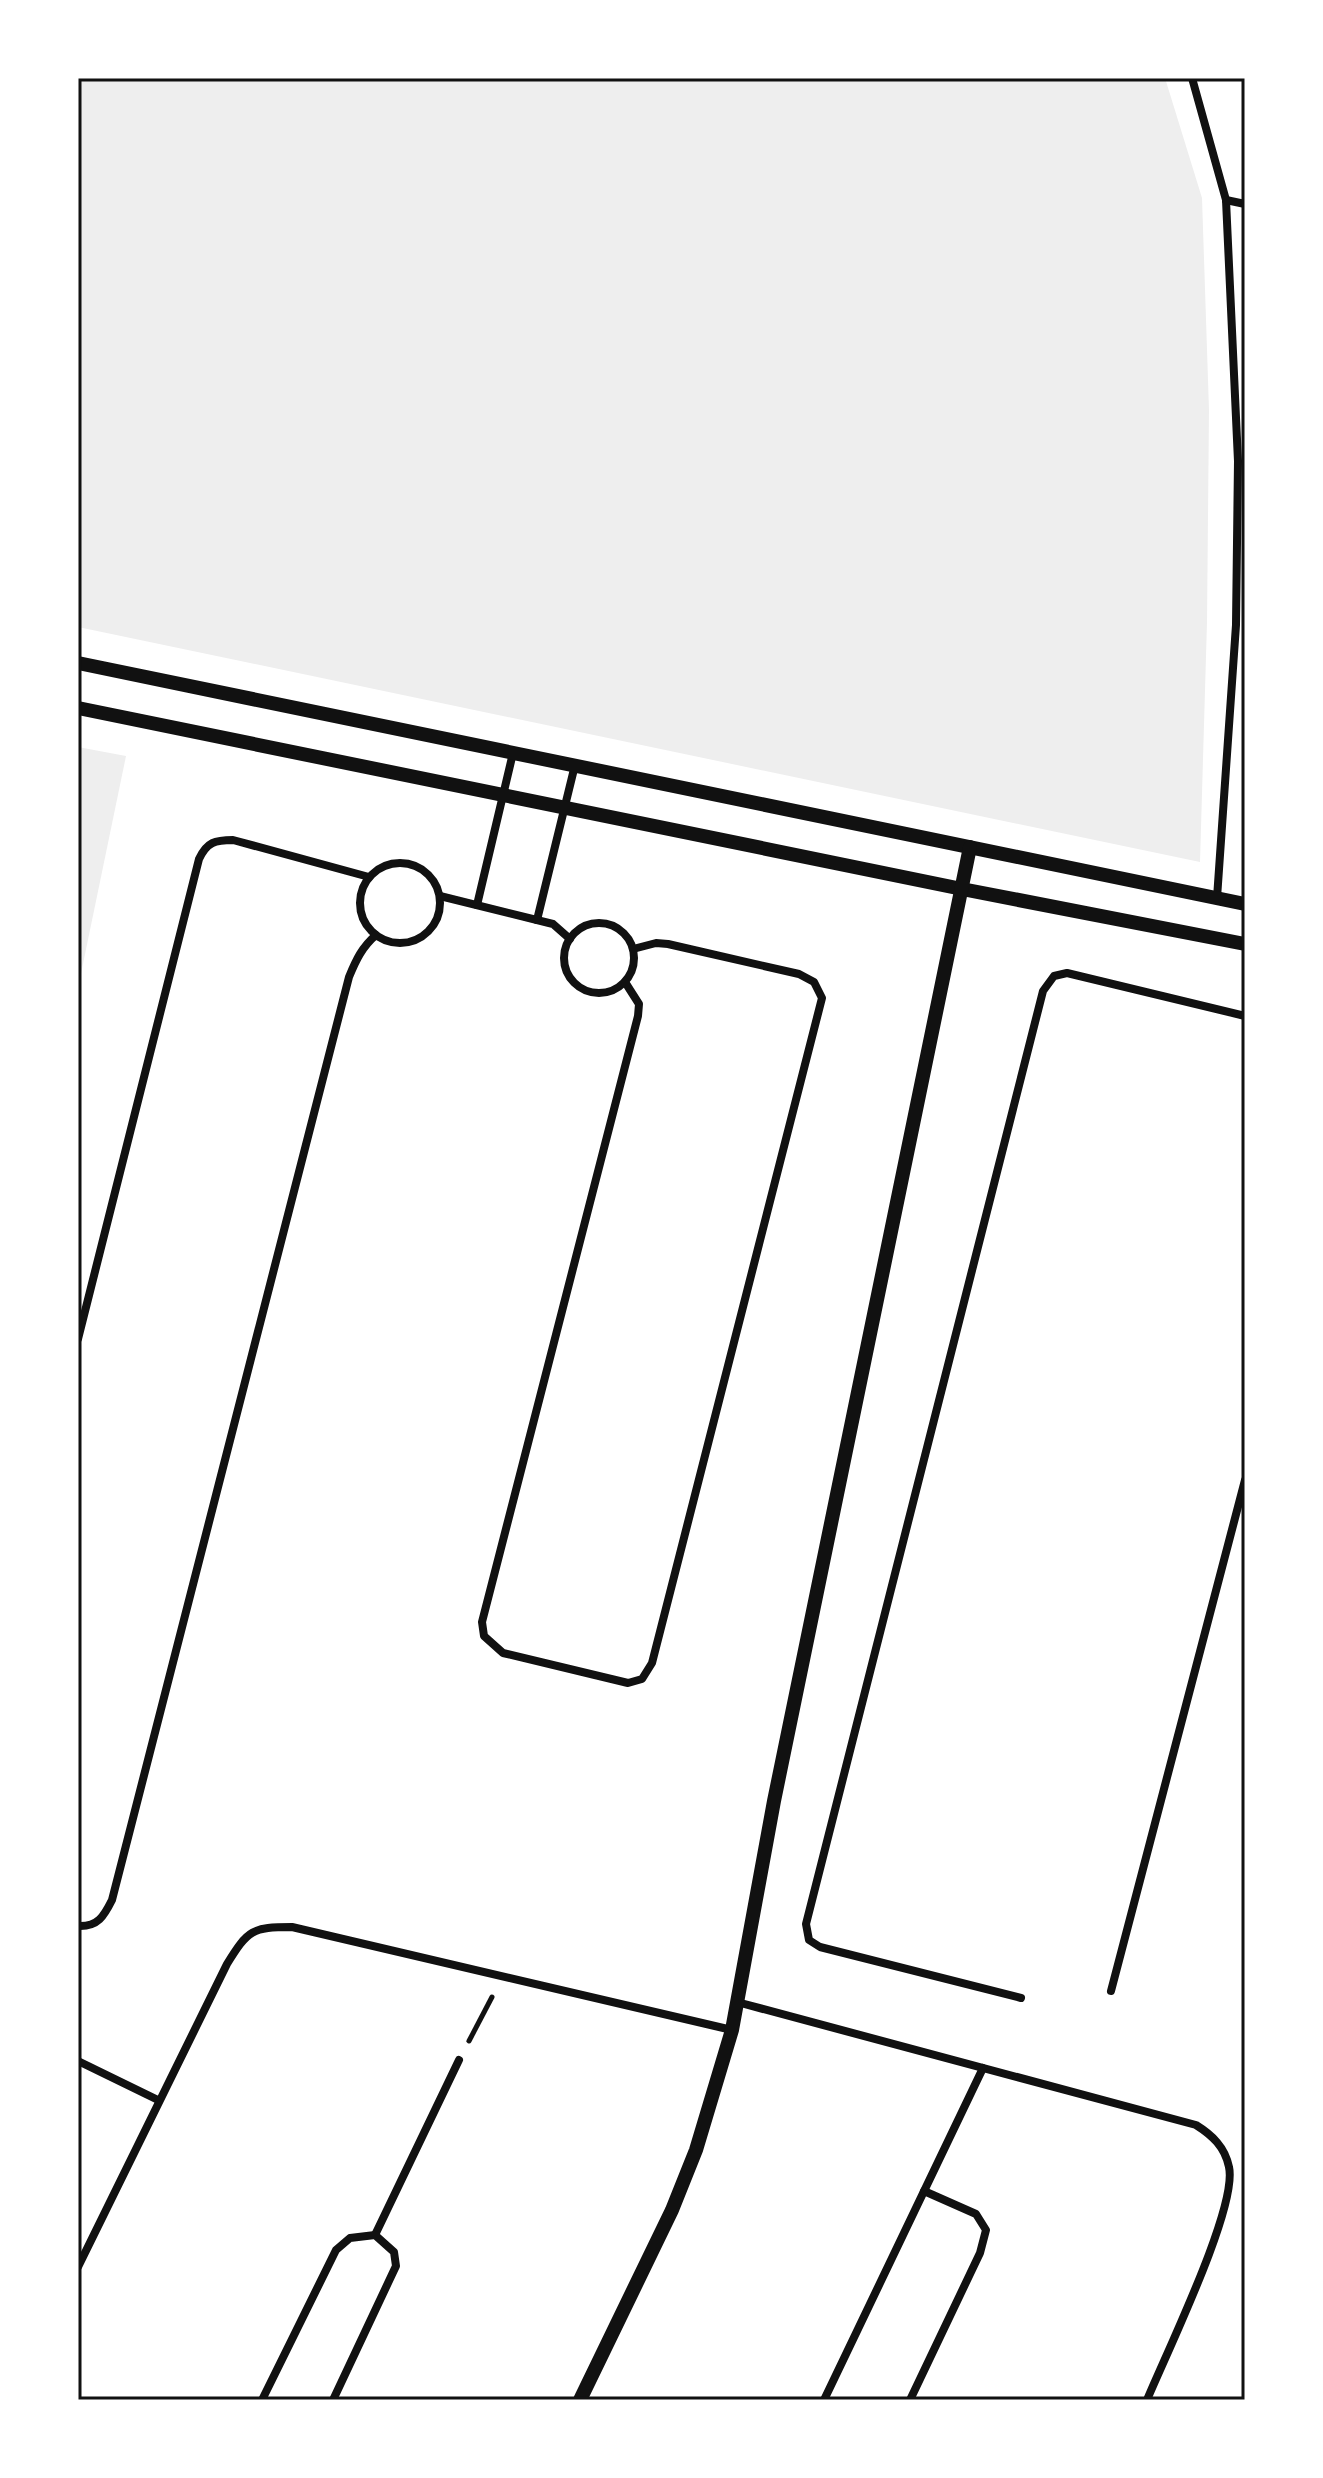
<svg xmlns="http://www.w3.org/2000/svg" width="1323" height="2478" font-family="'Archivo Narrow',sans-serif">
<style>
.green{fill:#eee}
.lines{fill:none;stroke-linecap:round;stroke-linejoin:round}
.path{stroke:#111;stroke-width:5}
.minor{stroke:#111;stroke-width:8}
.tertiary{stroke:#111;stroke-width:14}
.neatline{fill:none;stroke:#111;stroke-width:3}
</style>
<rect width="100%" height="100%" fill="#fff"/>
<g class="green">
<polygon points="78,78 1165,78 1202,198 1209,410 1207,622 1200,862 78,627"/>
<polygon points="78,747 126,756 78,988"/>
</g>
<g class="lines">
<polyline class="path" points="469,2041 492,1997"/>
<g class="minor">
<polyline points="1192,78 1226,200 1238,461 1236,625 1217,898"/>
<polyline points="1226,200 1245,204"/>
<circle cx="400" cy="903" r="40"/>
<polyline points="440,896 553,924 570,939"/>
<polyline points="477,905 513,753"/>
<polyline points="537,920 575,765"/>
<circle cx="599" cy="958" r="35"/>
<polyline points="625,982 639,1004 638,1016 482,1622 484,1636 503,1653 628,1683 642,1679 652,1663 822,998 814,982 799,974 668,944 656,943 633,949"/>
<path d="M78 1339 199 859C207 842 215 840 233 840L369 877"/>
<path d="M78 1926C98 1927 104 1916 112 1900L349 977C356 960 362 947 376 935"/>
<polyline points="1111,1991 1245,1480"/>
<polyline points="1021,1998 820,1947 809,1940 806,1924 1043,991 1054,976 1067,973 1245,1016"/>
<path d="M737 2002 1196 2125C1212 2135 1225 2147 1229 2167 1238 2207 1165 2356 1147 2400"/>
<polyline points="78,2061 158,2100"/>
<polyline points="375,2235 459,2060"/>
<path d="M78 2267 227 1964C248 1930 252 1927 292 1927L732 2030"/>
<polyline points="262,2400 336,2250 350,2238 375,2235 394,2252 396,2266 333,2400"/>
<polyline points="824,2400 983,2068"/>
<polyline points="910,2400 980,2253 986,2230 976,2214 924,2191"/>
</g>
<g class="tertiary">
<polyline points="78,663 1245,904"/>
<polyline points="78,708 962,889 1245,944"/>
<polyline points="580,2400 672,2210 696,2150 732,2030 774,1801 970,847"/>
</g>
</g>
<rect width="1323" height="2478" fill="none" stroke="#ffffff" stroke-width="160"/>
<rect x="80" y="80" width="1163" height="2318" class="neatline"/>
</svg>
